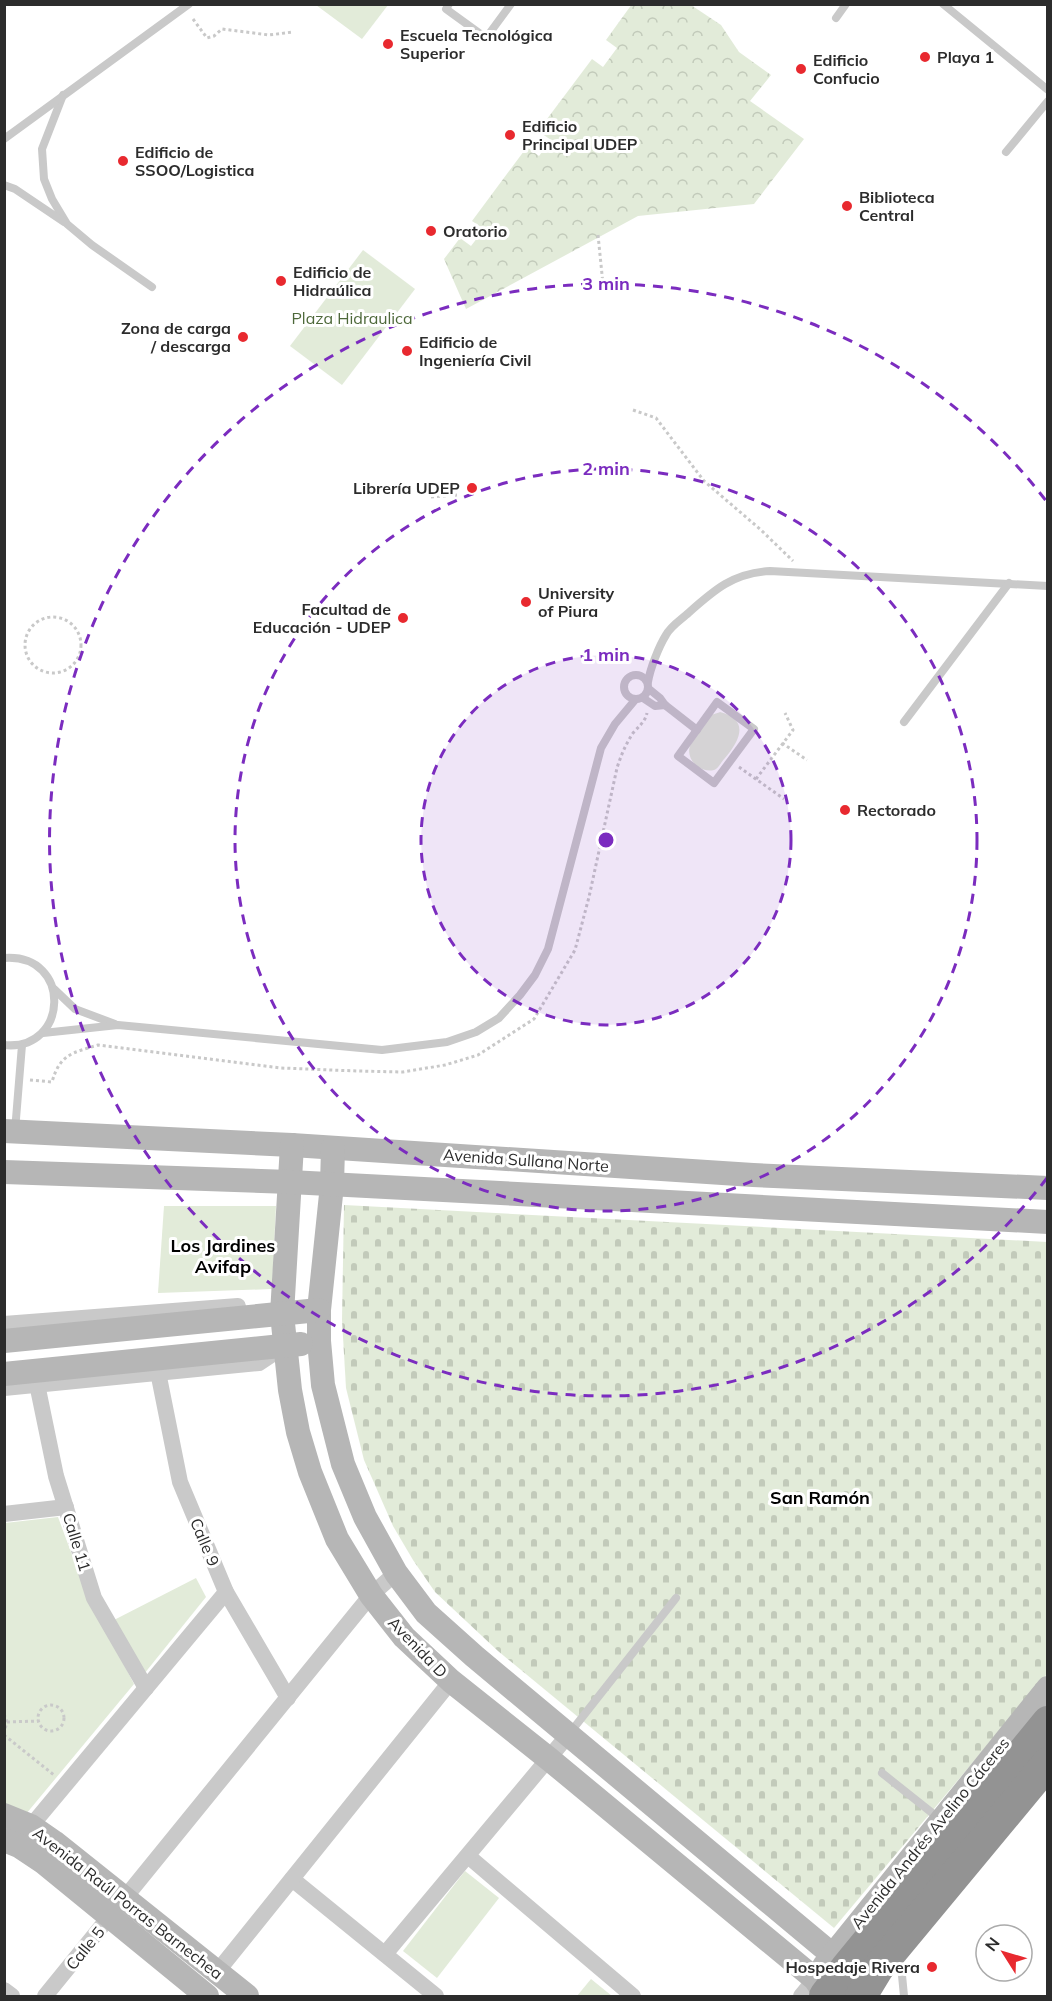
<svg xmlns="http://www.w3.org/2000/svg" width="1052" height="2001" font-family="Mulish,sans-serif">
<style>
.green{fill:#e2ebd9}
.forest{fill:url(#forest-crowns)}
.cemetery{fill:url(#cemetery-stones)}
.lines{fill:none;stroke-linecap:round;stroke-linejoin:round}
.path{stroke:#c9c9c9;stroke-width:3;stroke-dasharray:3 3;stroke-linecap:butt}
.lane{stroke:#c9c9c9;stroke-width:8}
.street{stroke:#c9c9c9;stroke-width:16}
.secondary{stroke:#b6b6b6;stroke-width:24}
.highway{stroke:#939393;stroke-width:32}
.ring{fill:none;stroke:#7b2cbf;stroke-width:3;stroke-dasharray:10 8}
.poi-dot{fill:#e8292f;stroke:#fff;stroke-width:2}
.labels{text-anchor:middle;stroke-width:6;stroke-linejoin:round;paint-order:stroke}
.poi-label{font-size:16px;font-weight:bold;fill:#2c2c2c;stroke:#fff;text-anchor:start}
.park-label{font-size:16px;fill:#4d6839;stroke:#fff}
.street-label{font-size:16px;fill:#2c2c2c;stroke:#fff}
.neighbourhood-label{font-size:18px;font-weight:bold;fill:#000;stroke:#fff}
.centre{fill:#7b2cbf;stroke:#fff;stroke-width:3}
.ring-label{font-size:18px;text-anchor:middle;font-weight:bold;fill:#7b2cbf;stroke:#fff;stroke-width:6;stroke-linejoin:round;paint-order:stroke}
</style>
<defs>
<pattern id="forest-crowns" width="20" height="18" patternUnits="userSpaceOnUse" patternTransform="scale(1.5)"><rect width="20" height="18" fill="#e2ebd9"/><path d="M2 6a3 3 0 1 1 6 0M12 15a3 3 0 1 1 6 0" fill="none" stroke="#c2caba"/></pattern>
<pattern id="cemetery-stones" width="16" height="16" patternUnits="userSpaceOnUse" patternTransform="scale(1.5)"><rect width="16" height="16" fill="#e2ebd9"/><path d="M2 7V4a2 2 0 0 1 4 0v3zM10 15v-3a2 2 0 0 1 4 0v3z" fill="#c2caba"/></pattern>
</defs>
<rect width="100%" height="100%" fill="#fff"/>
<g class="green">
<polygon points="316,5 388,5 362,39"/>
<polygon points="363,250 415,289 342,385 290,346"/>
<path d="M720 712C750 720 740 740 725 758 722 761 719 767 716 769 711 772 703 770 698 767 692 763 687 754 690 746 692 741 707 719 712 715 713 714 718 713 720 712Z"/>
<polygon points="164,1206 276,1206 272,1289 158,1293"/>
<polygon points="58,1517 85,1590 134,1684 26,1814 5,1807 5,1523"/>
<polygon points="196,1578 206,1597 144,1674 114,1620"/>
<polygon points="465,1871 499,1898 437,1978 403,1951"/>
<polygon points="591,1979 612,1996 577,1996"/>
</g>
<polygon class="forest" points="632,4 691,5 721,25 739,52 771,75 750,101 804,139 754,204 638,216 466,309 444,259 460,238 471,246 484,229 472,221 527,147 539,156 551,140 538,131 592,59 603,67 617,48 606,40"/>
<polygon class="cemetery" points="344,1205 1047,1242 1047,1674 834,1928 498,1651 435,1592 413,1560 393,1526 364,1460 346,1388 342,1320"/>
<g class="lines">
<g class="path">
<polyline points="193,19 207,38 214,36 222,29 269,35 293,32"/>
<polyline points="598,235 604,294"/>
<polyline points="633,410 656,418 704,481 761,530 793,561"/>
<polyline points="431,497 457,495"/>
<circle cx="53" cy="645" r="28"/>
<polyline points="782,743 807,760"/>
<polyline points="739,767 784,799"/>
<polyline points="756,779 793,730 785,713"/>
<path d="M30 1080 52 1082C60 1054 72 1053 98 1045L281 1068 357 1071 403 1072 445 1065 478 1055 534 1019 575 950 589 897 617 768C621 755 626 744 633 733 639 726 645 722 647 713"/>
<circle cx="51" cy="1718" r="13"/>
<polyline points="4,1714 7,1722 4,1733"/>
<polyline points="7,1722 38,1721"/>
<polyline points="4,1735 54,1775"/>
</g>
<g class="lane">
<polyline points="449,4 446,9 486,38 511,4"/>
<polyline points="943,4 1048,90"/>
<polyline points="836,18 846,4"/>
<polyline points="63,95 42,149 44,179 52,199 67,224 92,245 152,287"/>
<polyline points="4,139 189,4"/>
<polyline points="1006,152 1048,101"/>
<polyline points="4,185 15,189 64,222"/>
<circle cx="636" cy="687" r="12"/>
<path d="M648 682C650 669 659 646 666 635 670 627 679 621 686 615 713 591 732 573 770 571L1048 586"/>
<polyline points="649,689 660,698 665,705 697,730"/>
<polyline points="643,698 655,706 665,705"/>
<polygon points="717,702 754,729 714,783 678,756"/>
<polyline points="904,722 1009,583"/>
<path d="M4 958C73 953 69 1052 4 1045"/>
<polyline points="54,989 75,1009 115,1024"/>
<polyline points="43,1033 118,1025 382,1050 447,1042 476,1032 499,1018 520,995 535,975 548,949 601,748 615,724 635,700"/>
<polyline points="15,1131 22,1045"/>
<polyline points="569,1734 676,1598"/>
<polyline points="882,1773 941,1820"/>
<polyline points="901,1965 904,1996"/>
</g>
<g class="street">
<polyline points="4,1324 238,1306"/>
<polyline points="158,1372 180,1482 226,1592 288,1698"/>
<polyline points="37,1384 56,1476 94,1598 146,1688"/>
<polyline points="4,1388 259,1363 283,1347"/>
<polyline points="4,1514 66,1507"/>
<polyline points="31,1826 226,1592"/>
<polyline points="468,1856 633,1996"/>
<polyline points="292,1879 436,1996"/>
<polyline points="385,1954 569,1734"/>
<polyline points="217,1972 451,1681"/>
<polyline points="4,1990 12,1996"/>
<polyline points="45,1996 371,1595 396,1573"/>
<polyline points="801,1996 815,1979"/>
</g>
<g class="secondary">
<polyline points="4,1131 292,1145 753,1175 1048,1188"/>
<polyline points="292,1145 282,1314 290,1390 298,1432 310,1472 337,1539 371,1595 404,1637 451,1681 549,1759 815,1979 827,1996"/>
<polyline points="333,1148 332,1185 319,1310 319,1341 323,1385 343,1464 365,1517 396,1573 426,1613 474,1656 847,1967 858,1979"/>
<polyline points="4,1172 290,1182 1048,1222"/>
<polyline points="4,1341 319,1310"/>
<polyline points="4,1374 301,1344"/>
<polyline points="4,1815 31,1826 54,1842 247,1996"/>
<polyline points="4,1840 19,1846 43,1862 207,1996"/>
<polyline points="824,1966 1048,1688"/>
</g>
<g class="highway">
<polyline points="825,1996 847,1967 1048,1722"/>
<polyline points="861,1996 878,1968 1048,1763"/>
</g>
</g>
<circle cx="606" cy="840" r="185" fill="#7b2cbf" fill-opacity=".12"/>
<g class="ring">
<circle cx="606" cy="840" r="185"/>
<circle cx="606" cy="840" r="371"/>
<path d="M1047 1178A556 556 0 1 1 1047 502"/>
</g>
<g class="poi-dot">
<circle cx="388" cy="44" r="6"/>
<circle cx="925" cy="57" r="6"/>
<circle cx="801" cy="69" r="6"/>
<circle cx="510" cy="135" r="6"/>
<circle cx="123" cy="161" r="6"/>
<circle cx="847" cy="206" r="6"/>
<circle cx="431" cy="231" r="6"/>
<circle cx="281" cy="281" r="6"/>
<circle cx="243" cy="337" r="6"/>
<circle cx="407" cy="351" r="6"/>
<circle cx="472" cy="488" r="6"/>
<circle cx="526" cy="602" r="6"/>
<circle cx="403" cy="618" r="6"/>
<circle cx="845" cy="810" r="6"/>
<circle cx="932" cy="1967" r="6"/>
</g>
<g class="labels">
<g class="poi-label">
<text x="400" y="41">Escuela Tecnológica<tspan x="400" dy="18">Superior</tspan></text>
<text x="937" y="63">Playa 1</text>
<text x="813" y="66">Edificio<tspan x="813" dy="18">Confucio</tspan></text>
<text x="522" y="132">Edificio<tspan x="522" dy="18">Principal UDEP</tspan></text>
<text x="135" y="158">Edificio de<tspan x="135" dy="18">SSOO/Logistica</tspan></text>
<text x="859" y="203">Biblioteca<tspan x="859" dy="18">Central</tspan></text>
<text x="443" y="237">Oratorio</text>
<text x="293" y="278">Edificio de<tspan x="293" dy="18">Hidraúlica</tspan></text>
<text x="231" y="334" text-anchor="end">Zona de carga<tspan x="231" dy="18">/ descarga</tspan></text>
<text x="419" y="348">Edificio de<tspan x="419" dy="18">Ingeniería Civil</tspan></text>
<text x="460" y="494" text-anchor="end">Librería UDEP</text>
<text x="538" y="599">University<tspan x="538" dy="18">of Piura</tspan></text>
<text x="391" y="615" text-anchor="end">Facultad de<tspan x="391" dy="18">Educación - UDEP</tspan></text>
<text x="857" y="816">Rectorado</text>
<text x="920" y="1973" text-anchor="end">Hospedaje Rivera</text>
</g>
<g class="park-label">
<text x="352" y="324">Plaza Hidraulica</text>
</g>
<g class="street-label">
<text transform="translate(526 1160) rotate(4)" y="6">Avenida Sullana Norte</text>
<text transform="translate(77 1542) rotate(73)" y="6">Calle 11</text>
<text transform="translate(205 1542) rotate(67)" y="6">Calle 9</text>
<text transform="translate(418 1647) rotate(46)" y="6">Avenida D</text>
<text transform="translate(930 1833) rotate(-51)" y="6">Avenida Andrés Avelino Cáceres</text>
<text transform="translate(128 1903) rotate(38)" y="6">Avenida Raúl Porras Barnechea</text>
<text transform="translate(85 1948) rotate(-51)" y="6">Calle 5</text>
</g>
<g class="neighbourhood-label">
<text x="223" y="1252">Los Jardines<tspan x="223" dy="21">Avifap</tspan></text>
<text x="820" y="1504">San Ramón</text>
</g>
</g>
<circle cx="606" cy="840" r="9" class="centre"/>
<g class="ring-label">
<text x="606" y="290">3 min</text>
<text x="606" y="475">2 min</text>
<text x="606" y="661">1 min</text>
</g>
<rect width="1052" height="2001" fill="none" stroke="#2c2c2c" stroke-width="12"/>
<g transform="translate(1004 1953) rotate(307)"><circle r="28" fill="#ffffff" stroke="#ababab" stroke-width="1.5"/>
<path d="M0-4.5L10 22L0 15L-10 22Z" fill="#e8292f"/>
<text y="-9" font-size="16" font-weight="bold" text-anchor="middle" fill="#2c2c2c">N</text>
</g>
</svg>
